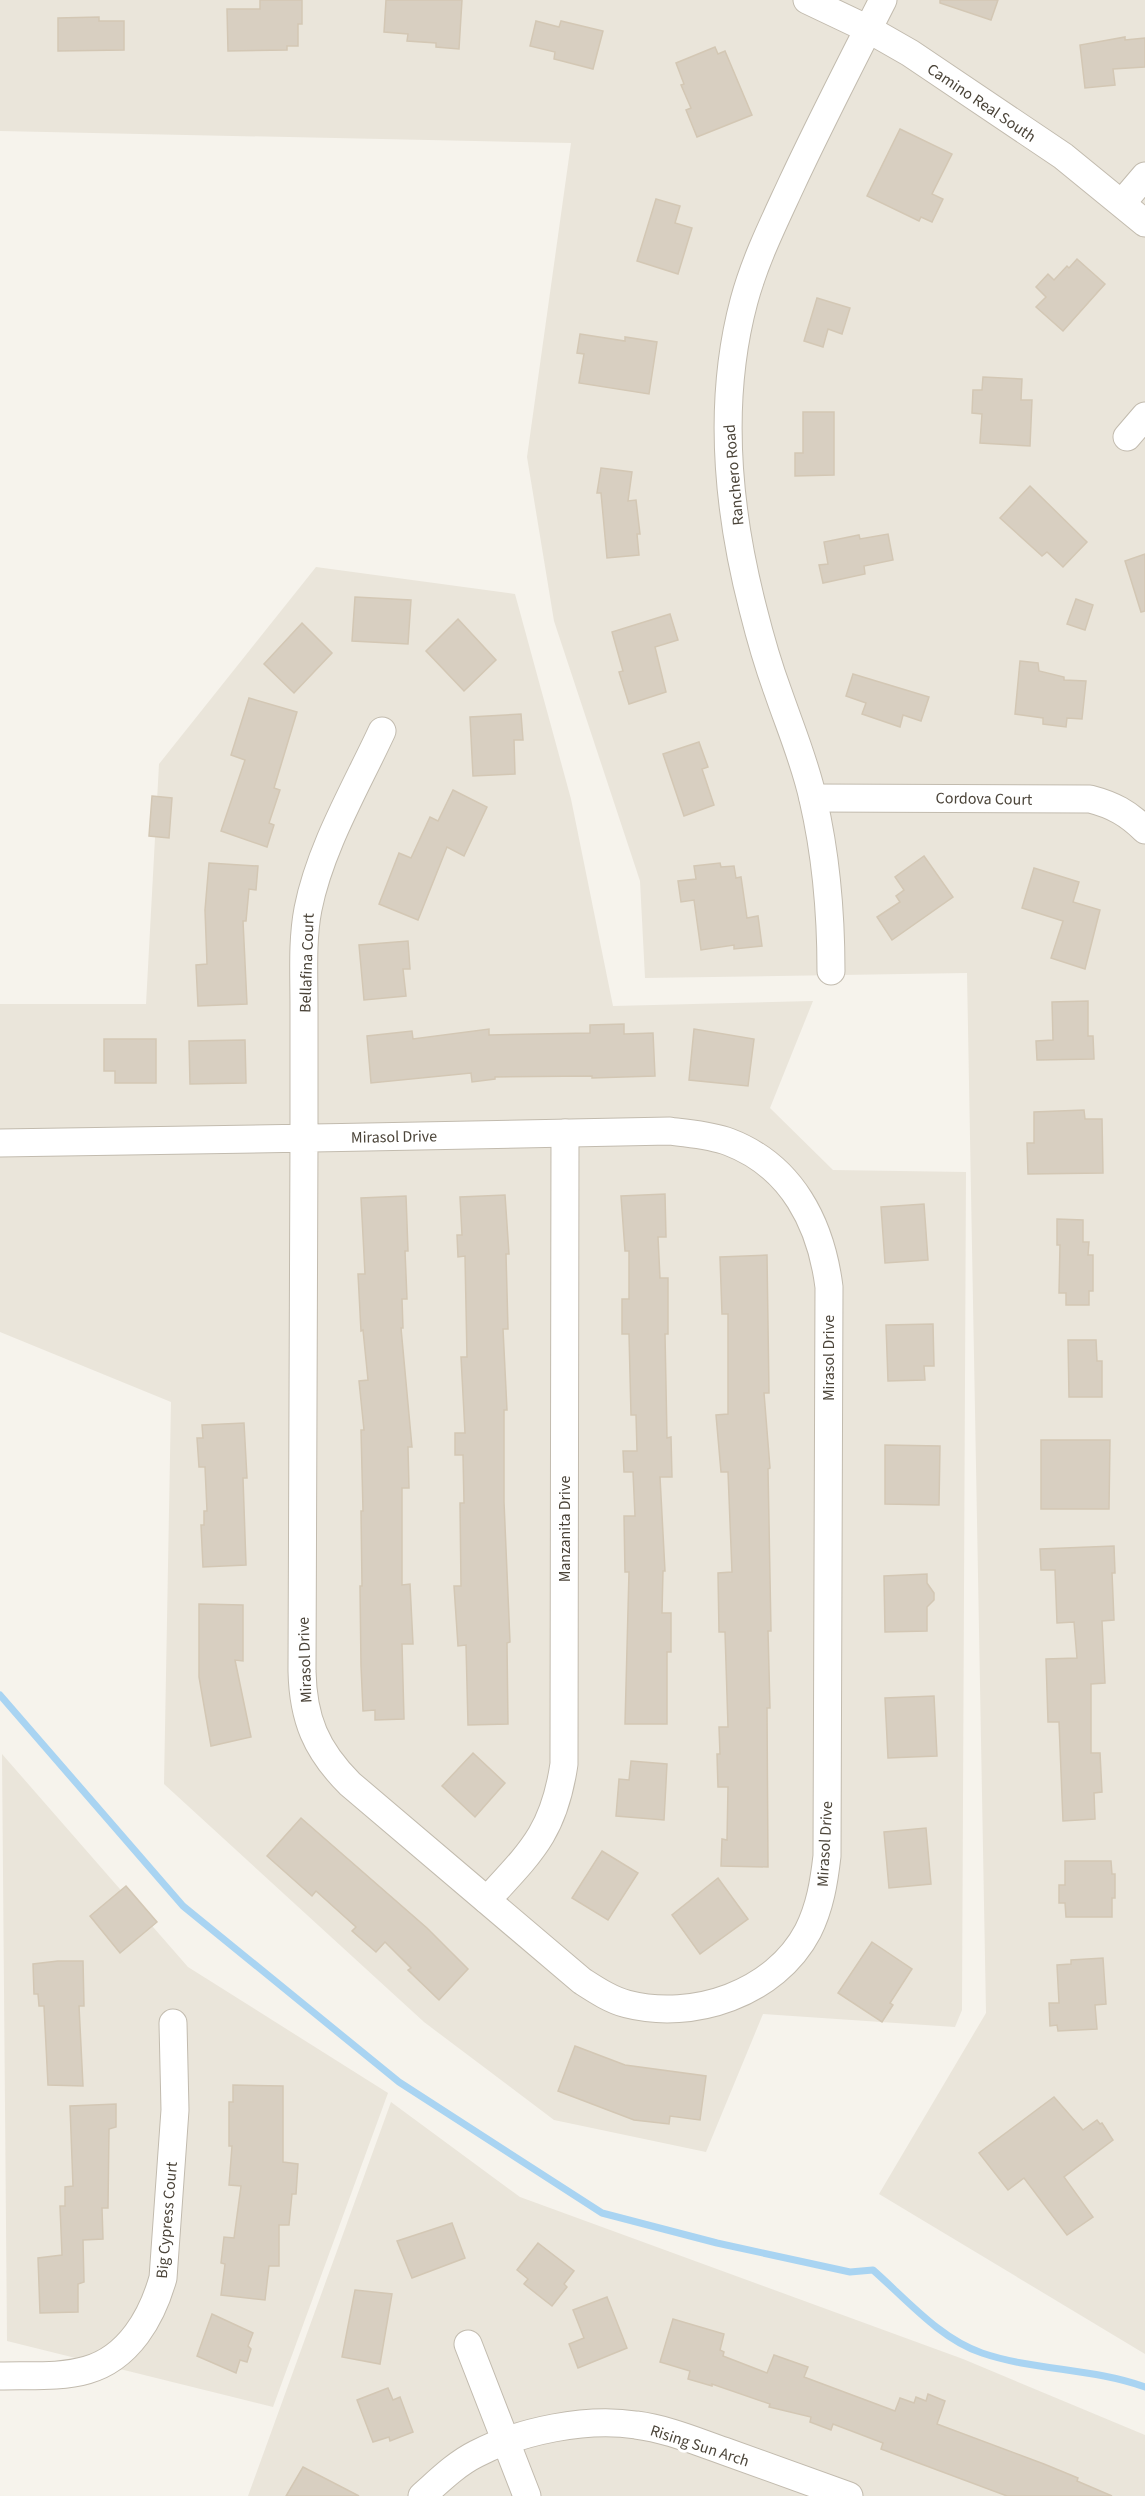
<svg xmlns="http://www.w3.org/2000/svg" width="1145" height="2496" font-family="'Source Sans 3',sans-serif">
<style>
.residential{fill:#eae5da}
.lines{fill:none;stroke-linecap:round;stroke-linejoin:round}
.stream{stroke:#a9d4f2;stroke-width:7}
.building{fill:#d8cfc1;stroke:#d3c7b4;stroke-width:1.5}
.minor-casing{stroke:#c2bbae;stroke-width:29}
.minor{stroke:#fff;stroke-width:27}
.labels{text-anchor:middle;stroke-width:6;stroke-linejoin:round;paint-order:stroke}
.street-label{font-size:16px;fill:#4b4439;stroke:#fff}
</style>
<rect width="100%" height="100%" fill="#f6f3ec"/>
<g class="residential">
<polygon points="0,0 1145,0 1145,2354 879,2194 986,2013 967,973 645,978 640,881 554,621 527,457 571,143 0,131"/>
<polygon points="316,567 515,594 571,799 613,1006 813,1001 770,1108 833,1170 966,1172 962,2010 955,2027 763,2014 706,2152 554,2120 424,2022 164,1784 171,1402 0,1332 0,1004 146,1004 159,764"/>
<polygon points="2,1754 188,1967 388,2093 273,2407 7,2341"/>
<polygon points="391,2102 520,2197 963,2359 1145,2435 1145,2496 248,2496"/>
</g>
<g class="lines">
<path class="stream" d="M0 1695 183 1906 399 2082 602 2213 717 2243 850 2272 873 2270C906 2299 940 2339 982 2353 1035 2371 1093 2368 1145 2387"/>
</g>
<g class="building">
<polygon points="260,0 302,0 302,24 298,24 298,46 287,46 287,50 228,51 227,9 260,9"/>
<polygon points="386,0 462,0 459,49 436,47 436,43 407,41 408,34 384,32"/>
<polygon points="940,0 998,0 991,20 940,3"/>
<polygon points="99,17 99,21 124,21 124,50 58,51 58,18"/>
<polygon points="536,21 559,27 561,21 603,31 593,69 554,59 555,52 530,46"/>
<polygon points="1125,37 1125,40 1145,38 1145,67 1113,69 1115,85 1085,88 1080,45"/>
<polygon points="715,47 718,54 725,51 752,115 697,137 686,110 691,108 681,85 684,84 676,63"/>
<polygon points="900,129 952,154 932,194 943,199 932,222 921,217 919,221 867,196"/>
<polygon points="656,199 680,206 675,223 692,228 678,274 637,261"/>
<polygon points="1077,259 1105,284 1063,331 1036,307 1046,297 1036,287 1048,274 1054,280 1067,266 1069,268"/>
<polygon points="817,298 850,308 842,334 828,329 823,347 804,341"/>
<polygon points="580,334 625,341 625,337 657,342 649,394 579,383 584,354 577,353"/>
<polygon points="983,377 1022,379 1021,400 1032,400 1030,446 980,443 982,414 972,413 973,390 982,390"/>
<polygon points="803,412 834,412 834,475 795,476 795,453 803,453"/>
<polygon points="601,468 632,472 628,501 636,500 640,534 637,534 639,555 607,558 601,493 597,493"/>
<polygon points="1030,486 1087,542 1063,567 1047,552 1042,556 1000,518"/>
<polygon points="888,534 893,560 864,566 865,574 823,583 819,565 828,564 824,542 859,535 860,539"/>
<polygon points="1145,554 1145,611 1141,612 1125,561"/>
<polygon points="355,597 411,600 408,644 352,641"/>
<polygon points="1076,599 1093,605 1085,630 1067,624"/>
<polygon points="670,614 678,640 655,647 666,692 629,704 619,672 623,671 612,632"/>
<polygon points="458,619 496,660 464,691 426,651"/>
<polygon points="302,623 332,653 294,693 264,664"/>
<polygon points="1020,661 1038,663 1039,671 1064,677 1064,680 1086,681 1082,719 1067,718 1066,727 1043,724 1043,718 1015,714"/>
<polygon points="853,674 929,697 921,721 903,715 900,727 862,714 866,703 846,696"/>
<polygon points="249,698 297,712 274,788 280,790 269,823 274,825 267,847 221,831 245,760 231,755"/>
<polygon points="521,714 523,740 514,740 515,774 473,776 470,717"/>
<polygon points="699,742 708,767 702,769 714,805 684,816 663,754"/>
<polygon points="453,790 487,807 464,856 447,847 418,920 379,904 399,853 411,858 430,817 438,821"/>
<polygon points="152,796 172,798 169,838 149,836"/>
<polygon points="924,856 953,897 892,940 877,917 900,902 896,896 904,890 895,877"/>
<polygon points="209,863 258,866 256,890 249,889 246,921 243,921 247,1004 198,1006 196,965 207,964 205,910"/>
<polygon points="720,863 721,867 734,866 736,878 741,877 747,918 758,916 762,946 734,949 734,945 701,950 694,900 681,902 678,881 696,879 694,866"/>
<polygon points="1034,868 1079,882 1073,902 1100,910 1085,969 1051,958 1063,921 1022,908"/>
<polygon points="408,941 410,969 403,969 406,996 364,1000 359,945"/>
<polygon points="1088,1001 1088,1036 1093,1036 1094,1059 1037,1060 1036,1041 1053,1040 1052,1002"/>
<polygon points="624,1024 624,1034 653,1033 655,1076 592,1078 592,1076 495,1077 495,1079 472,1082 471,1073 371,1083 367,1036 412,1031 413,1039 489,1029 489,1035 590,1033 590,1025"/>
<polygon points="694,1029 754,1039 748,1086 689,1080"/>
<polygon points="104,1039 156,1039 156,1083 115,1083 115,1071 104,1071"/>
<polygon points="245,1040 246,1083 190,1084 189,1041"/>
<polygon points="1084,1110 1085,1119 1102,1119 1103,1173 1028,1174 1027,1143 1034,1143 1034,1112"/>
<polygon points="665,1194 666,1237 658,1237 660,1278 668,1278 668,1334 665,1334 667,1438 671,1437 672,1477 660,1477 665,1571 663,1571 662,1613 671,1613 671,1652 667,1652 667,1724 625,1724 629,1572 625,1572 624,1516 635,1516 633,1472 624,1472 623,1451 637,1451 636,1415 631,1415 629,1334 622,1334 622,1299 629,1299 629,1251 625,1251 621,1196"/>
<polygon points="505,1195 509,1254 506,1254 508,1329 503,1329 507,1410 504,1410 504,1502 510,1642 507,1643 508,1724 468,1725 466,1645 458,1646 454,1586 461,1586 460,1503 464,1503 463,1455 455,1455 455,1433 465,1433 461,1357 467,1357 465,1256 458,1257 457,1235 462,1235 460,1197"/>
<polygon points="406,1196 408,1251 405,1251 407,1299 402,1299 403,1328 401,1328 412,1447 408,1447 409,1488 402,1488 402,1585 410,1584 413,1644 402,1644 404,1719 375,1720 375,1710 363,1711 361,1666 360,1586 362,1586 361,1511 363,1511 361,1430 364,1430 359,1381 368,1380 363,1330 361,1331 358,1274 365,1274 361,1198"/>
<polygon points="924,1204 928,1260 885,1263 881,1207"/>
<polygon points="1057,1219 1083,1220 1083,1242 1089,1242 1088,1255 1093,1255 1093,1291 1089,1291 1089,1305 1066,1305 1066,1293 1059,1293 1060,1245 1057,1245"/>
<polygon points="767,1255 769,1393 764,1393 770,1468 768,1469 771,1631 768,1631 770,1708 767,1708 768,1867 721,1866 722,1839 727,1840 728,1787 718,1787 717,1754 720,1754 719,1727 728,1727 725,1632 719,1632 718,1573 732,1572 728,1472 721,1472 716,1415 728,1414 728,1314 722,1314 720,1257"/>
<polygon points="933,1324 934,1366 924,1366 925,1380 888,1381 886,1325"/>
<polygon points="1068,1340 1096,1340 1097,1361 1102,1361 1102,1397 1069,1397"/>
<polygon points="244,1423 247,1478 243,1478 246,1565 203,1567 201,1525 204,1525 204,1511 207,1511 205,1467 199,1467 197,1438 203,1438 202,1425"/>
<polygon points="1041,1440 1110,1440 1109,1509 1041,1509"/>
<polygon points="885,1445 940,1446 939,1505 885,1504"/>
<polygon points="1114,1546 1115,1573 1112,1573 1114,1620 1102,1621 1105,1683 1091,1684 1091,1753 1100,1753 1102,1792 1094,1793 1095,1819 1063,1821 1059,1722 1048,1722 1046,1659 1077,1658 1074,1622 1057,1623 1055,1570 1041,1570 1040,1549"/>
<polygon points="927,1574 927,1583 934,1593 934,1600 927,1607 927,1631 885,1632 884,1576"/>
<polygon points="199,1604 243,1605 243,1661 235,1660 251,1737 211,1746 199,1677"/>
<polygon points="934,1696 937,1756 888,1758 885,1698"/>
<polygon points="473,1753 505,1783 475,1817 442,1786"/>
<polygon points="631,1761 667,1764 664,1820 616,1816 619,1779 629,1780"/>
<polygon points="301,1818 427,1928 468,1969 439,2000 408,1970 411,1968 385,1942 376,1952 352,1931 356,1927 316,1891 312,1896 267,1856"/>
<polygon points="926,1828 931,1884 889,1888 884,1832"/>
<polygon points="602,1851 638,1873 608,1920 572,1898"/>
<polygon points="1065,1861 1111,1861 1112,1874 1115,1874 1115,1898 1112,1898 1112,1917 1066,1917 1065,1903 1059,1903 1059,1885 1065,1885"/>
<polygon points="718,1878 748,1919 700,1954 672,1915"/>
<polygon points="126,1886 157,1922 120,1953 90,1916"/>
<polygon points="872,1942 912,1969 890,2003 893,2005 882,2022 838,1993"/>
<polygon points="1103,1958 1106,2004 1095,2005 1097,2029 1058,2031 1057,2025 1050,2026 1049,2003 1059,2003 1057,1965 1071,1964 1071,1960"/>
<polygon points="58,1961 83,1961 84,2006 79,2006 83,2086 48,2085 44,2006 39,2006 38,1994 34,1994 33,1964"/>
<polygon points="575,2046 625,2065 706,2076 700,2120 670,2116 669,2124 634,2120 558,2091"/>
<polygon points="233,2085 283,2086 283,2162 298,2164 296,2194 292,2194 289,2225 279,2225 279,2266 269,2266 265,2300 221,2295 225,2264 221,2263 224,2237 234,2238 241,2186 229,2185 232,2146 229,2146 229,2102 233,2102"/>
<polygon points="1054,2097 1083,2130 1097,2120 1100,2124 1102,2123 1113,2140 1064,2177 1093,2217 1067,2235 1024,2178 1008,2190 979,2153"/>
<polygon points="116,2104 116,2127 109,2129 108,2208 102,2208 103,2239 83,2240 84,2282 78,2284 78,2312 40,2313 38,2258 62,2255 60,2206 65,2206 65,2187 73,2186 70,2106"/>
<polygon points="452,2223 465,2258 412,2278 397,2241"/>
<polygon points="538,2243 574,2271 564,2284 567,2287 552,2306 524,2284 528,2279 517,2270"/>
<polygon points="355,2290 392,2294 380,2364 342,2357"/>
<polygon points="607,2297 627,2348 578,2368 569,2344 584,2338 573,2310"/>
<polygon points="212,2314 253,2333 248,2346 251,2349 247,2362 240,2360 236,2373 197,2356"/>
<polygon points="673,2319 724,2334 720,2350 724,2352 723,2356 767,2373 774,2355 808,2367 804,2377 895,2411 900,2398 914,2403 916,2397 926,2401 928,2394 945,2401 937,2424 1044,2464 1078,2478 1077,2481 1112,2496 1007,2496 881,2449 883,2443 833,2424 831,2430 810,2422 811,2417 769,2407 770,2404 712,2384 712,2386 688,2379 690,2371 660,2362"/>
<polygon points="388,2388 393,2400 400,2397 413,2432 390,2441 389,2437 373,2442 357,2400"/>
<polygon points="303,2467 359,2496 286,2496"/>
</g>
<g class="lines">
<defs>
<g id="minor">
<polyline points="807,0 868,29 910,53 1063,156 1145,223"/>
<polyline points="1122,203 1145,176"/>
<polyline points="1127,437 1145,416"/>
<path d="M813 798 1090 799C1113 805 1128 813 1145 830"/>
<path d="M831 971C831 913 826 855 813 799 805 762 790 727 778 692 768 665 760 637 753 609 727 508 717 402 744 301 755 260 774 222 792 183 821 121 852 61 883 0"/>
<path d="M0 1143C223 1141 447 1135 670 1131 690 1134 710 1135 729 1142 792 1166 821 1224 829 1287L827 1856C824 1882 820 1907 808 1931 775 1994 693 2021 627 2004 611 2000 596 1990 582 1981L350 1784C316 1750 303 1719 302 1671L304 1138C304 1094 304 1049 304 1005 304 973 302 940 308 909 320 848 356 787 382 731"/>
<path d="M487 1900C531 1852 554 1832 564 1764L565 1133"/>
<polyline points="468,2344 527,2496"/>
<path d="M0 2376C28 2375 60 2378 87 2370 129 2358 152 2317 163 2278L175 2110 173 2023"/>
<path d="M422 2496C439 2481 456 2464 476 2454 520 2431 587 2417 636 2425 667 2429 695 2441 724 2451 765 2466 807 2481 849 2496"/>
</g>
</defs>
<use href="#minor" class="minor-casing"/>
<use href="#minor" class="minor"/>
</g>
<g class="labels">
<g class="street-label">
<text transform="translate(982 102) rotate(34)" y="6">Camino Real South</text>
<text transform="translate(733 475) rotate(-95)" y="6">Ranchero Road</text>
<text transform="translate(984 798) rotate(1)" y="6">Cordova Court</text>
<text transform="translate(306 963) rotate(-88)" y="6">Bellafina Court</text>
<text transform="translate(394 1136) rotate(-1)" y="6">Mirasol Drive</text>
<text transform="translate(828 1358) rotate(-90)" y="6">Mirasol Drive</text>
<text transform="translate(564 1529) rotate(-90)" y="6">Manzanita Drive</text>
<text transform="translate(304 1660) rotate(-92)" y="6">Mirasol Drive</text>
<text transform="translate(824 1844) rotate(-87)" y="6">Mirasol Drive</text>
<text transform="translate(166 2220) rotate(-85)" y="6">Big Cypress Court</text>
<text transform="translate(700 2445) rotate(18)" y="6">Rising Sun Arch</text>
</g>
</g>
</svg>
